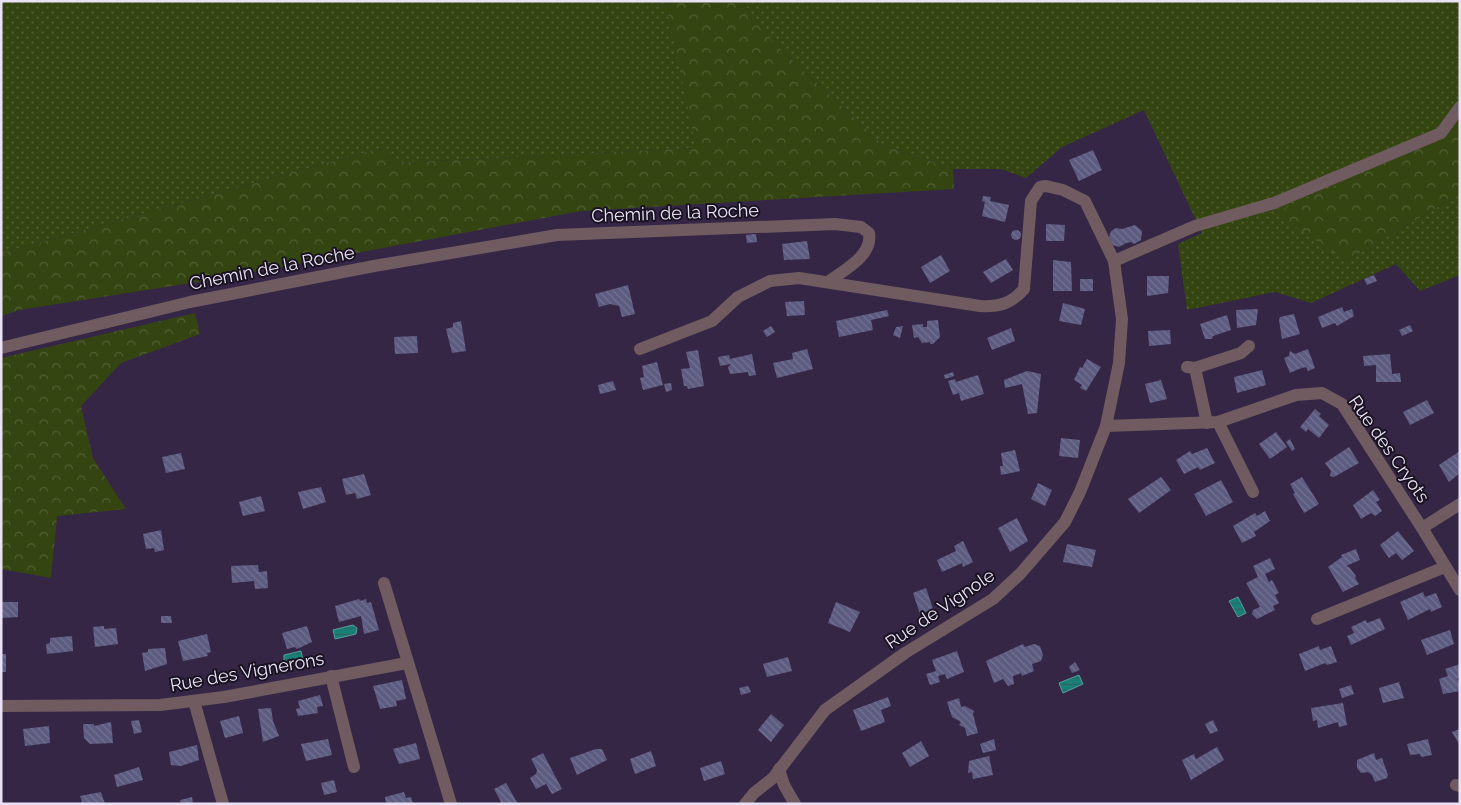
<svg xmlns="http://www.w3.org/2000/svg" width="1461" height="805" font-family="Raleway,sans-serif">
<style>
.grass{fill:url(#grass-dots)}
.forest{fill:url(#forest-crowns)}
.water{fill:url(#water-rules);stroke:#589d9d}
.building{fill:url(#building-back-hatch)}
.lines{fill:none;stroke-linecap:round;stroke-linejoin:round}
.minor{stroke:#705c60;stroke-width:12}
.labels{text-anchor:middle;stroke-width:4;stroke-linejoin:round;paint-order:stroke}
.street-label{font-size:18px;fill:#eae1f6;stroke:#191321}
</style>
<defs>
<pattern id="grass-dots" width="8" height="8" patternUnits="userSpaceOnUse" patternTransform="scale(1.25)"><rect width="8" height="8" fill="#344511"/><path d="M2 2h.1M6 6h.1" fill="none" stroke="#526034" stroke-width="1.8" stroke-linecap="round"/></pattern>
<pattern id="forest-crowns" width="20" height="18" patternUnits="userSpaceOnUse" patternTransform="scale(1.25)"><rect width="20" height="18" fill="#344511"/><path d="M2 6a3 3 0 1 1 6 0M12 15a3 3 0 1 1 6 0" fill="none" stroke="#526034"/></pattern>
<pattern id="water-rules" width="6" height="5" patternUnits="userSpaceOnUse" patternTransform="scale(1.25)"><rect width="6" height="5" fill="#198077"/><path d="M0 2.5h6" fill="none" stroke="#2d6563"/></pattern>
<pattern id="building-back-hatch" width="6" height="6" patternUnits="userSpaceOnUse" patternTransform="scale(1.25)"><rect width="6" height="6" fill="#5c5b80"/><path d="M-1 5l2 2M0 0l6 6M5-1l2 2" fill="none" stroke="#747293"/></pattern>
</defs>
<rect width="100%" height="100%" fill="#352646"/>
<g class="grass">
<polygon points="1,1 670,1 666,3 697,148 396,163 381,148 1,253"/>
<polygon points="742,1 1460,1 1460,115 1346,261 1460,194 1460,275 1420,291 1396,264 1311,303 1275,292 1187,310 1178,244 1202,233 1144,110 1062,147 1026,178 1001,169 953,169 883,145 774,43"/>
</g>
<g class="forest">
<polygon points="670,1 742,1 774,43 883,145 953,169 954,189 581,211 223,278 19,310 1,316 1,253 381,148 396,163 696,148 666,3"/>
<polygon points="1460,115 1460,194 1346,261 1275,213 1445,135"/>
<polygon points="195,313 200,334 121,363 81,406 93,458 126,509 57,516 51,578 1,569 1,358"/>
</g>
<g class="water">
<polygon points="1238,597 1246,613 1238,617 1229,601"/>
<polygon points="353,625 357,628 356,634 335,639 333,630"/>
<polygon points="301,651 303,660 286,664 284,661 284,655"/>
<polygon points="1079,675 1083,684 1063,693 1059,683"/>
</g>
<g class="building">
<polygon points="1093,150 1102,170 1079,181 1069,160"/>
<polygon points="983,196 991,197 990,201 1009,205 1005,222 982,216 985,202 982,201"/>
<polygon points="1046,224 1065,225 1064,241 1046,241"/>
<polygon points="1135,225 1142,231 1141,240 1134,244 1131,242 1126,243 1119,247 1113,245 1109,237 1111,231 1116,228 1122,229"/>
<circle cx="1016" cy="235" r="5"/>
<polygon points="756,234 757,242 747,243 746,235"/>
<polygon points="807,241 810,259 784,260 782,244"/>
<polygon points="941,255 950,271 930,283 921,267"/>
<polygon points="1006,259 1013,270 991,283 983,272"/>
<polygon points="1053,260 1071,262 1072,291 1053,291"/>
<polygon points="1374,275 1377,281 1367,285 1364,279"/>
<polygon points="1147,276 1169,276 1168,293 1147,296"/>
<rect x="1080" y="279" width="13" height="12"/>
<polygon points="628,285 635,314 622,317 619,306 610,304 599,307 595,294"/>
<polygon points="804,301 805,315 787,316 785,302"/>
<polygon points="1063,303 1085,309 1081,325 1059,321"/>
<polygon points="1342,307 1344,312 1352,309 1354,316 1337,326 1335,323 1322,328 1318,317"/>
<polygon points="1258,309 1256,325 1237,328 1236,310"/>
<polygon points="887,310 889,316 871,320 873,330 839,337 836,321"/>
<polygon points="1294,314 1300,334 1282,339 1279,320 1280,317"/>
<polygon points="1227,315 1231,330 1213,336 1212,339 1205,339 1200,324"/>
<polygon points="938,320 940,337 933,344 930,344 930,342 922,343 918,337 914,338 912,325 923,324 923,327 927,327 927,321"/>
<polygon points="461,321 466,351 452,353 446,329 453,327 453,323"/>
<polygon points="1410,325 1413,331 1402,336 1399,330"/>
<polygon points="771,326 775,332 767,337 763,331"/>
<polygon points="903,326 900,338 893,335 896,327"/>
<polygon points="1011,328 1015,341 992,350 987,338"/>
<polygon points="1170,330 1171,344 1149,346 1148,331"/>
<polygon points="417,336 418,353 395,354 394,337"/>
<polygon points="807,349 813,369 777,378 773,363 793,359 792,353"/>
<polygon points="1308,349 1315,368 1308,371 1306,367 1299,369 1290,373 1284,358 1289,356 1290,351 1295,354"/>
<polygon points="698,350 704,386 688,389 687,386 684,386 681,369 690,368 686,352"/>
<polygon points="752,354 756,375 749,376 748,372 730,374 728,367 731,364 720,366 718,357 729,355 730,359"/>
<polygon points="1390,354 1392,374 1400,373 1401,382 1376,382 1376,365 1364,366 1363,356"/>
<polygon points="1087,359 1101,367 1086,391 1080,388 1082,385 1074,380 1080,367 1082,368"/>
<polygon points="657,362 663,385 643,390 640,378 644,377 642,366"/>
<polygon points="1262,370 1266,385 1237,393 1234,377"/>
<polygon points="1027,371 1041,374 1037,413 1028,414 1022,384 1005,388 1004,380"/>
<polygon points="953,372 954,376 945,379 944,375"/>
<polygon points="978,375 984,394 961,401 959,393 953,395 948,381 955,379 956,382"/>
<polygon points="1161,380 1167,399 1150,403 1145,384"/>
<polygon points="613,381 616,390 600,394 598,385"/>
<polygon points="671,383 672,390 666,392 664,384"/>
<polygon points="1427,400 1434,413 1410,425 1403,412"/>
<polygon points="1315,409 1321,414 1319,416 1329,425 1319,438 1308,429 1306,432 1300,427"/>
<polygon points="1276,432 1287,447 1270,459 1259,444"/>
<polygon points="1061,438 1080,440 1078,458 1059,456"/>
<polygon points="1290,439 1295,449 1292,451 1286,442"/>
<polygon points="1349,447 1359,463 1334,477 1330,476 1331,471 1325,463"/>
<polygon points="1207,448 1215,463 1200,470 1198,467 1184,474 1176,460 1190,451 1192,454"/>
<polygon points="1015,450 1020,471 1001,475 1000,466 1003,466 1001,453"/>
<polygon points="1460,451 1460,473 1449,482 1439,465"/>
<polygon points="181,453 185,469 166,473 162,457"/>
<polygon points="364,474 371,495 357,499 355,493 346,495 342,479"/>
<polygon points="1161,477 1171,490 1139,513 1128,499"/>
<polygon points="1302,477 1319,504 1304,513 1293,494 1295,493 1290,484"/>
<polygon points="1221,480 1233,502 1206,516 1194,494"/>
<polygon points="1038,483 1052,490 1045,506 1031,499"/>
<polygon points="321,487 326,502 303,509 298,492"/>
<polygon points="1373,490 1380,500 1376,502 1382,511 1375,516 1371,513 1361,519 1353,505"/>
<polygon points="261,496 265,511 243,516 239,502"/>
<polygon points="1265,511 1270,521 1254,532 1256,536 1242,543 1233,526 1255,513 1257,516"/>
<polygon points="1017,518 1028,541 1010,552 998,528"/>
<polygon points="161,530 164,550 155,552 154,548 146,549 143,534"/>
<polygon points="1398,531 1414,551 1402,560 1396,553 1389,558 1380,545"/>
<polygon points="963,541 973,562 963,567 962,563 942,572 937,560 956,551 954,546"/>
<polygon points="1067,544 1096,550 1092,567 1063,562"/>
<polygon points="1356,549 1360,560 1346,566 1349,567 1356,576 1355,578 1359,584 1343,592 1328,567 1342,557 1341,555"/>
<polygon points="1270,558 1275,569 1265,574 1269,582 1272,580 1279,593 1275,595 1279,603 1273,606 1275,610 1257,619 1252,614 1253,610 1260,607 1246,583 1258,577 1253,566"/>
<polygon points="258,565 259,572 267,571 268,588 255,589 254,581 232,583 231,566"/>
<polygon points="926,588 933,609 920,614 913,593"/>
<polygon points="1423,592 1425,597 1436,593 1442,607 1431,612 1430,609 1408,620 1400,602"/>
<polygon points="359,599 360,601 366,599 367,603 371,602 379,630 364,634 361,616 339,622 335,606"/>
<polygon points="1,602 18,602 18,617 1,618"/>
<polygon points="836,602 860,612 850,632 828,623"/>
<polygon points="161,616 171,616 172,623 161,623"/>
<polygon points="1380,618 1385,629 1351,645 1347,636 1354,633 1351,627 1366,620 1367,623"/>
<polygon points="104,626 104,629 116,628 118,644 95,647 93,627"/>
<polygon points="307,626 312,642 297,649 295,647 287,649 282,633"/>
<polygon points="1450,630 1454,644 1427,655 1421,640"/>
<polygon points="207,634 211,652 207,653 208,656 183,661 178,641"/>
<polygon points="72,636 73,651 47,654 46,644 50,643 50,638"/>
<polygon points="1023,644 1025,647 1034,644 1040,646 1043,655 1041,661 1032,664 1034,671 1022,676 1021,673 1013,676 1014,684 1008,686 1003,679 994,683 986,661"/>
<polygon points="1319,646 1320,650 1331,646 1337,662 1327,665 1325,663 1305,671 1299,654"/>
<polygon points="165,648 167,664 145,671 142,653 148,652 148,649"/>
<polygon points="957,651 964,672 947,679 945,674 938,676 940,682 930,685 926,674 936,671 932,660"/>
<rect x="1" y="654" width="5" height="18"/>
<polygon points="788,657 792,671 767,677 763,664"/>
<polygon points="1075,662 1080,670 1072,673 1069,667"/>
<polygon points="1460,664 1460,677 1457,679 1460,682 1460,691 1443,694 1439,679 1448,676 1445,669"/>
<polygon points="402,680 406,699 396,701 397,706 380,709 373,686"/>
<polygon points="1399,682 1404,698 1383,703 1379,688"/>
<polygon points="1351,685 1354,694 1342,698 1339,689"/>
<polygon points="748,686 751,692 741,695 739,688"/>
<polygon points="320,695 323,706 317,707 318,713 298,716 296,709 300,708 298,701"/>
<polygon points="888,697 891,706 881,710 885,722 861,731 853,710"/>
<polygon points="959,698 961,707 965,706 974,711 973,714 978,733 967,736 965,728 959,725 961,722 952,717 947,702"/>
<polygon points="1343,703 1347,725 1339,727 1338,722 1318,728 1317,720 1313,721 1311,708"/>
<polygon points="271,708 273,721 279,736 263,742 258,709"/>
<polygon points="771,714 784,725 771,742 758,730"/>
<polygon points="239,716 243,733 225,738 220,721"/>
<polygon points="139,720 142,732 134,734 131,721"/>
<polygon points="1213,720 1218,731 1210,734 1205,724"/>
<polygon points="111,722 113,743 90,744 84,738 83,724 94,724 94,726"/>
<polygon points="49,726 50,743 25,746 23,729"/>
<polygon points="1460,729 1460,746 1452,732"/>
<polygon points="328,739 332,755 306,761 301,744"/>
<polygon points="994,739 996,750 983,753 980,744"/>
<polygon points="1428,739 1432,755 1421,757 1420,754 1410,755 1407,744"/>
<polygon points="921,741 929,756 910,767 902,753"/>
<polygon points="416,743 420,759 399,764 393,749"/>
<polygon points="197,745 199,760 181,766 171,765 169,752"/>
<polygon points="1217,747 1224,760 1191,780 1182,760 1194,754 1196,759"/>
<polygon points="596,749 602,749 607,760 577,775 570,758"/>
<polygon points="651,751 656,766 635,774 630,759"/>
<polygon points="543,753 562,789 552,794 546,784 536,789 530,778 536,774 537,770 531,759"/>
<polygon points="1374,753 1376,760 1382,758 1388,775 1387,778 1375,782 1372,775 1368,772 1361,773 1357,768 1357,760"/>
<polygon points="989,756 993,775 973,779 972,772 968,773 969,761"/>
<polygon points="721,761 725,774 704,781 700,768"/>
<polygon points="139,767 143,780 117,787 114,775"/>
<polygon points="334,780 337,792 324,795 321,783"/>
<polygon points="506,783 518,804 498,804 501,802 494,789"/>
<polygon points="101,792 105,804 77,804 82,802 80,796"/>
<polygon points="404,792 406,798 411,797 413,804 386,804 385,797"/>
<polygon points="192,797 193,804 181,804 180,800"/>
</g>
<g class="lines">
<g class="minor">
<polyline points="1114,261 1195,226 1274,203 1441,133 1460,107"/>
<path d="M1 348 190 302 374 266 557 235 835 224 861 227 869 233C873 256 844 270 828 282"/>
<path d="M640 349 712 321 738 297 770 281 799 278 980 306C999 307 1011 304 1024 289L1031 201 1040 187 1046 186 1063 190 1085 201 1114 261 1122 319 1119 363 1106 426 1080 492 1065 522 1020 574 993 599 905 653 825 710 773 778 754 793 745 804"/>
<polyline points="1187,367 1195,368 1241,353 1249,346"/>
<polyline points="1195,368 1207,423"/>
<polyline points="1218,422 1253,492"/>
<polyline points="1106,426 1218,422 1296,395 1322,393 1342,404 1422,528 1460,590"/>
<polyline points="1422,528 1460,504"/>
<polyline points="384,583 451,804"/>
<polyline points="1317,619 1445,567"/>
<polyline points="331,676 354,767"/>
<polyline points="194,701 223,804"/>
<polyline points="1,706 160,705 224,697 407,663"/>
<polyline points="779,769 784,785 795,804"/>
<polyline points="1456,785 1460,786"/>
</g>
</g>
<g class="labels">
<g class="street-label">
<text transform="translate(675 213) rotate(-2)" y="6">Chemin de la Roche</text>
<text transform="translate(272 268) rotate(-11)" y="6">Chemin de la Roche</text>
<text transform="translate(1389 449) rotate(55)" y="6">Rue des Cryots</text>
<text transform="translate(940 609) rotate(-34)" y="6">Rue de Vignole</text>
<text transform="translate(247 672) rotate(-10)" y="6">Rue des Vignerons</text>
</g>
</g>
<rect width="1461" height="805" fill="none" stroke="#eae1f6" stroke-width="5"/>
</svg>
